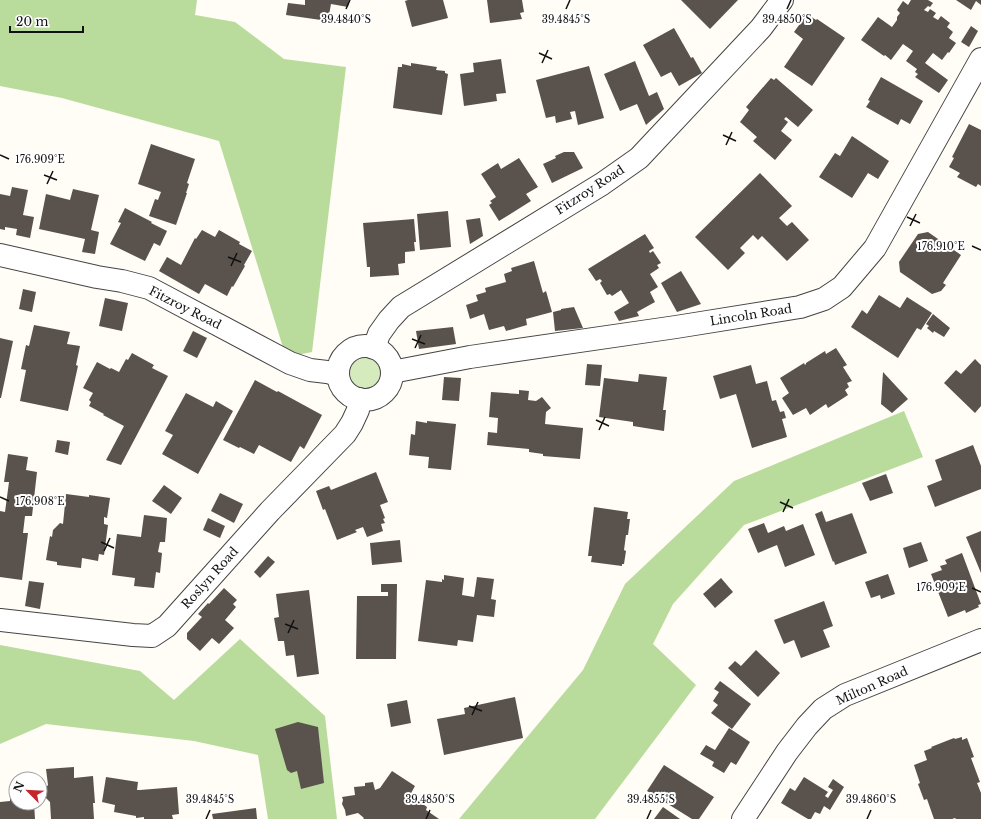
<svg xmlns="http://www.w3.org/2000/svg" width="981" height="819" font-family="'Libre Baskerville',serif">
<style>
.green{fill:#d5ebbd}
.forest{fill:#b9dc9c}
.building{fill:#5a524d}
.lines{fill:none;stroke-linecap:round;stroke-linejoin:round}
.minor-casing{stroke:#444;stroke-width:24}
.minor{stroke:#fff;stroke-width:22}
.ticks{fill:none;stroke:#111;stroke-width:1.5}
.labels{text-anchor:middle;stroke-width:4;stroke-linejoin:round;paint-order:stroke}
.street-label{font-size:12px;fill:#111;stroke:#fff}
.ticks-label{font-size:10px;text-anchor:middle;fill:#111;stroke:#fff;stroke-width:4;stroke-linejoin:round;paint-order:stroke}
</style>
<rect width="100%" height="100%" fill="#fffdf5"/>
<circle class="green" cx="366" cy="373" r="16"/>
<g class="forest">
<polygon points="0,0 197,0 195,15 235,22 284,59 346,67 312,352 286,357 219,141 62,98 0,86"/>
<polygon points="904,411 923,457 744,525 673,604 653,644 696,685 595,819 459,819 583,670 625,584 734,481"/>
<polygon points="240,639 325,716 337,819 268,819 258,755 194,741 46,724 0,744 0,645 140,671 174,700"/>
</g>
<g class="building">
<polygon points="305,0 349,0 348,7 331,4 328,21 286,15 288,3 305,5"/>
<polygon points="408,0 443,0 448,18 412,27 405,1"/>
<polygon points="487,0 522,0 524,12 520,13 522,19 490,23"/>
<polygon points="681,0 738,0 710,29"/>
<polygon points="911,0 928,0 933,3 930,7 928,6 924,10 928,12 930,9 936,13 933,17 938,20 941,16 950,23 947,27 953,32 949,38 956,43 949,53 948,52 942,60 933,53 925,63 948,80 939,93 915,77 918,74 915,72 917,69 906,61 913,51 903,44 891,60 885,55 884,56 861,40 878,17 892,27 897,20 897,17 900,13 897,10 903,1 908,5"/>
<polygon points="956,0 981,0 981,5 976,1 971,10"/>
<polygon points="807,14 816,20 817,19 845,38 812,86 784,67 803,39 794,32"/>
<polygon points="971,26 978,31 969,47 961,42"/>
<polygon points="674,28 691,58 693,57 702,73 679,86 671,72 661,77 643,45"/>
<polygon points="501,59 506,93 496,94 497,101 464,106 460,74 474,72 473,63"/>
<polygon points="635,61 649,96 657,92 664,109 646,125 637,104 620,111 604,74"/>
<polygon points="411,63 437,67 436,70 445,71 445,73 448,74 442,115 393,108 398,67 402,67 402,64 411,66"/>
<polygon points="589,66 604,118 578,125 575,111 570,112 572,119 556,123 555,116 546,118 536,80"/>
<polygon points="881,77 923,101 910,124 901,119 898,125 866,107 870,101 868,100"/>
<polygon points="771,78 774,80 776,78 813,110 798,127 786,117 784,119 788,122 781,131 792,140 775,160 753,141 757,137 740,122 749,110 746,107"/>
<polygon points="969,124 981,130 981,186 978,184 976,187 957,177 960,173 949,167 954,158 952,157"/>
<polygon points="852,136 889,161 878,179 868,173 852,198 819,177 835,153 840,156"/>
<polygon points="151,144 195,159 187,183 189,184 186,193 187,193 176,225 149,216 155,199 158,200 161,192 138,184"/>
<polygon points="564,152 574,152 583,168 552,183 543,164 556,158 555,156"/>
<polygon points="519,158 538,187 526,194 531,201 499,221 489,205 492,203 490,201 496,197 481,174 498,163 501,169"/>
<polygon points="760,173 792,206 779,218 787,226 792,222 809,240 787,261 762,236 758,240 753,235 740,248 745,253 728,270 695,237"/>
<polygon points="12,187 28,190 23,215 34,217 30,238 16,235 17,229 5,227 5,230 0,229 0,194 10,196"/>
<polygon points="73,189 99,195 91,230 99,232 95,254 82,252 85,239 39,229 46,194 70,200"/>
<polygon points="125,208 152,222 151,223 167,231 160,246 154,243 145,261 110,244 121,223 118,222"/>
<polygon points="448,211 451,247 420,250 417,214"/>
<polygon points="480,218 483,236 470,244 466,220"/>
<polygon points="414,219 416,242 414,242 415,251 405,252 405,263 398,264 399,275 370,277 370,267 367,267 363,223"/>
<polygon points="202,230 215,237 219,230 240,242 239,244 252,251 244,265 245,266 233,287 232,286 227,296 205,284 199,294 159,271 167,257 181,265 195,238 196,239"/>
<polygon points="928,232 961,255 943,283 946,285 941,291 932,294 900,272 899,262 918,234"/>
<polygon points="645,234 654,248 649,251 650,253 653,251 661,263 657,265 659,268 650,274 658,287 650,292 655,302 637,312 639,316 619,321 614,312 629,303 621,290 612,296 610,294 607,295 600,283 602,281 600,279 596,281 588,269"/>
<polygon points="534,261 543,293 546,291 552,312 526,319 527,325 506,331 504,326 489,330 484,314 470,319 466,305 478,301 476,295 486,292 485,288 506,282 504,274 512,271 511,268"/>
<polygon points="681,271 701,304 677,312 661,283"/>
<polygon points="23,289 36,292 32,312 19,309"/>
<polygon points="879,295 900,308 907,297 932,313 921,330 917,328 898,358 851,327 862,310 867,314"/>
<polygon points="105,298 128,303 122,331 99,326"/>
<polygon points="574,307 583,328 555,331 553,312 561,310 561,309"/>
<polygon points="933,314 950,328 944,337 934,331 933,333 927,328 929,326 926,324"/>
<polygon points="34,325 70,332 67,344 80,346 76,365 78,366 68,411 20,401 26,370 21,369 26,345 29,346"/>
<polygon points="453,327 456,344 419,349 416,331"/>
<polygon points="193,331 207,338 197,358 183,351"/>
<polygon points="0,338 13,341 1,398 0,398"/>
<polygon points="836,348 847,365 843,367 852,381 847,383 849,387 845,390 848,395 828,408 826,404 810,415 806,408 793,415 782,398 789,393 780,378 804,363 805,365 806,364 806,363 825,351 826,354"/>
<polygon points="132,353 154,365 152,368 168,376 121,465 106,460 124,426 103,415 104,414 89,406 91,402 89,400 93,393 83,388 97,362 110,369 111,368 119,372 126,359 128,360"/>
<polygon points="975,359 981,365 981,406 975,413 944,383 956,370 961,374"/>
<polygon points="587,364 602,365 600,386 585,385"/>
<polygon points="751,365 756,384 767,381 772,401 776,400 780,412 784,411 786,418 782,419 787,437 752,448 736,394 720,399 713,376"/>
<polygon points="883,372 908,399 892,413 881,404"/>
<polygon points="639,374 667,377 663,410 666,410 664,431 633,426 633,422 599,417 604,378 638,382"/>
<polygon points="444,377 461,378 459,401 442,400"/>
<polygon points="255,380 277,392 278,391 322,415 304,449 300,446 291,462 259,445 254,454 240,447 239,448 223,440"/>
<polygon points="519,390 529,391 528,400 536,401 542,397 551,408 546,412 545,424 583,428 580,459 543,456 543,454 529,452 529,449 487,445 488,432 497,433 498,418 489,417 491,392 519,394"/>
<polygon points="186,393 213,407 216,401 233,411 198,474 162,454 173,435 165,431"/>
<polygon points="416,421 427,423 427,421 456,424 451,470 428,468 429,457 409,455 411,434 415,435"/>
<polygon points="57,440 70,442 68,455 55,452"/>
<polygon points="973,445 981,466 981,489 935,507 927,486 942,480 935,460"/>
<polygon points="8,454 28,457 26,470 37,472 32,516 25,516 23,533 28,533 22,580 0,577 0,511 5,512 9,482 4,482"/>
<polygon points="376,472 388,502 380,505 385,518 383,519 385,523 381,524 383,531 367,537 363,527 355,530 357,532 337,540 325,509 323,510 316,491 329,486 331,490"/>
<polygon points="886,474 893,493 870,501 862,483"/>
<polygon points="164,485 182,498 171,514 152,501"/>
<polygon points="220,493 243,504 234,523 211,511"/>
<polygon points="66,494 89,497 89,495 110,498 107,518 104,517 104,524 108,525 104,555 99,554 98,561 82,558 81,568 57,565 57,562 46,560 50,536 52,537 53,530 60,523 63,524"/>
<polygon points="594,507 628,512 627,519 630,519 628,535 626,535 624,550 626,551 624,564 622,564 622,566 591,562 592,556 588,556"/>
<polygon points="822,511 826,522 852,513 867,553 835,565 834,561 833,562 815,514"/>
<polygon points="144,515 167,518 165,542 160,542 158,552 162,553 160,573 156,572 154,588 134,586 135,578 112,575 117,534 141,537"/>
<polygon points="208,518 225,526 220,538 203,530"/>
<polygon points="764,523 768,533 784,526 786,531 803,524 815,555 785,567 777,545 758,553 748,529"/>
<polygon points="981,531 981,573 966,537"/>
<polygon points="400,540 402,562 372,565 370,543"/>
<polygon points="921,542 928,561 909,568 903,548"/>
<polygon points="962,553 981,604 978,605 979,607 966,613 965,610 948,617 931,574 942,570 940,566 947,564 945,560"/>
<polygon points="268,556 275,562 260,578 254,572"/>
<polygon points="888,574 895,594 881,599 880,595 871,598 865,582"/>
<polygon points="444,575 464,578 462,595 474,597 477,577 494,579 491,599 496,600 494,617 477,615 473,642 458,640 457,646 418,641 426,580 442,582 442,579 444,580"/>
<polygon points="721,578 733,592 715,608 703,594"/>
<polygon points="29,581 44,583 40,609 25,606"/>
<polygon points="381,584 397,584 396,659 356,659 357,596 388,596 388,592 381,592"/>
<polygon points="224,588 237,600 233,604 236,607 225,620 234,628 219,644 212,638 200,651 187,639 187,633 202,617 198,614 208,603 209,604"/>
<polygon points="309,590 319,674 297,677 294,655 286,656 284,641 278,641 274,618 279,617 276,594"/>
<polygon points="824,601 833,626 823,630 830,647 801,658 794,640 784,644 774,620"/>
<polygon points="756,650 780,673 758,697 728,668 735,661 741,666"/>
<polygon points="720,681 751,704 732,729 711,713 718,705 713,701 719,692 714,689"/>
<polygon points="515,697 523,738 444,755 437,719 465,714 464,708"/>
<polygon points="407,700 411,723 391,727 387,704"/>
<polygon points="298,722 318,727 324,783 301,789 297,771 291,773 287,770 275,729"/>
<polygon points="729,728 750,742 736,765 731,762 724,773 712,766 714,762 700,754 706,745 715,750"/>
<polygon points="962,737 962,740 967,738 974,757 971,758 980,782 977,783 981,793 981,819 956,819 955,818 952,819 934,819 927,799 924,800 918,784 920,783 914,765 927,760 924,751 932,748 931,747 954,738 955,739"/>
<polygon points="664,765 714,797 699,819 692,819 647,791"/>
<polygon points="74,767 74,778 93,776 95,803 93,803 94,819 51,819 50,802 45,797 44,790 48,785 46,769"/>
<polygon points="392,771 415,786 410,795 427,807 426,810 439,819 363,819 364,818 358,813 346,816 345,810 342,804 343,800 342,797 355,795 354,787 365,786 365,783 373,782 375,790 380,788"/>
<polygon points="106,777 138,782 137,790 140,790 177,787 179,814 172,815 173,819 144,819 144,817 136,818 136,816 114,812 115,805 102,802"/>
<polygon points="804,777 828,792 825,796 828,798 833,790 828,787 833,779 844,787 830,810 824,806 820,814 815,812 811,819 808,819 781,803 790,788 795,791"/>
<polygon points="10,792 16,792 16,803 34,803 35,819 0,819 0,802 10,801"/>
<polygon points="663,807 680,819 654,819"/>
<polygon points="256,808 257,819 213,819 212,814"/>
</g>
<g class="lines">
<defs>
<g id="minor">
<polyline points="0,255 97,277 122,281 149,288 290,363 310,370 327,372 338,375"/>
<circle cx="365" cy="373" r="27"/>
<polyline points="374,348 379,334 389,320 401,307 602,184 639,158 761,28 782,0"/>
<polyline points="392,372 470,357 676,327 800,307 824,299 842,287 875,248 981,59"/>
<polyline points="0,620 133,635 152,636 167,626 270,511 345,434 352,423 358,410 359,399"/>
<polyline points="743,819 787,752 807,726 823,709 845,695 981,640"/>
</g>
</defs>
<use href="#minor" class="minor-casing"/>
<use href="#minor" class="minor"/>
</g>
<path class="ticks" d="M346 9 350 0M566 9 570 0M787 9 791 0M539 53 552 59M542 63 548 50M723 135 736 141M726 145 732 132M0 155 9 159M44 175 57 180M47 184 53 171M907 217 920 223M910 226 916 214M972 246 981 250M228 257 241 262M231 266 237 253M412 339 425 344M415 348 421 335M596 420 609 426M599 430 605 417M0 497 9 501M780 502 793 508M783 512 789 499M101 542 114 548M104 551 110 538M972 588 981 592M285 624 298 629M288 633 294 620M469 706 482 711M472 715 478 702M206 819 210 810M426 819 430 810M647 819 651 810M867 819 871 810"/>
<g class="labels">
<g class="street-label">
<text transform="translate(590 190) rotate(-33)" y="4">Fitzroy Road</text>
<text transform="translate(185 308) rotate(27)" y="4">Fitzroy Road</text>
<text transform="translate(751 315) rotate(-9)" y="4">Lincoln Road</text>
<text transform="translate(210 578) rotate(-48)" y="4">Roslyn Road</text>
<text transform="translate(872 686) rotate(-24)" y="4">Milton Road</text>
</g>
</g>
<g class="ticks-label">
<text x="566" y="23">39.4845°S</text>
<text x="787" y="23">39.4850°S</text>
<text x="346" y="23">39.4840°S</text>
<text x="40" y="163">176.909°E</text>
<text x="941" y="250">176.910°E</text>
<text x="40" y="505">176.908°E</text>
<text x="941" y="591">176.909°E</text>
<text x="210" y="803">39.4845°S</text>
<text x="430" y="803">39.4850°S</text>
<text x="651" y="803">39.4855°S</text>
<text x="871" y="803">39.4860°S</text>
</g>
<g transform="translate(28 791) rotate(294)"><circle r="19" fill="#ffffff" stroke="#a0a0a0"/>
<path d="M0-3L7 15L0 10L-7 15Z" fill="#c4262e"/>
<text y="-6" font-size="11" font-weight="bold" text-anchor="middle" fill="#111111">N</text>
</g>
<path d="M10 26v6h73v-6" fill="none" stroke="#111111" stroke-width="2"/>
<text x="16" y="26" font-size="12" fill="#111111" stroke="#ffffff" stroke-width="3" paint-order="stroke">20 m</text>
</svg>
